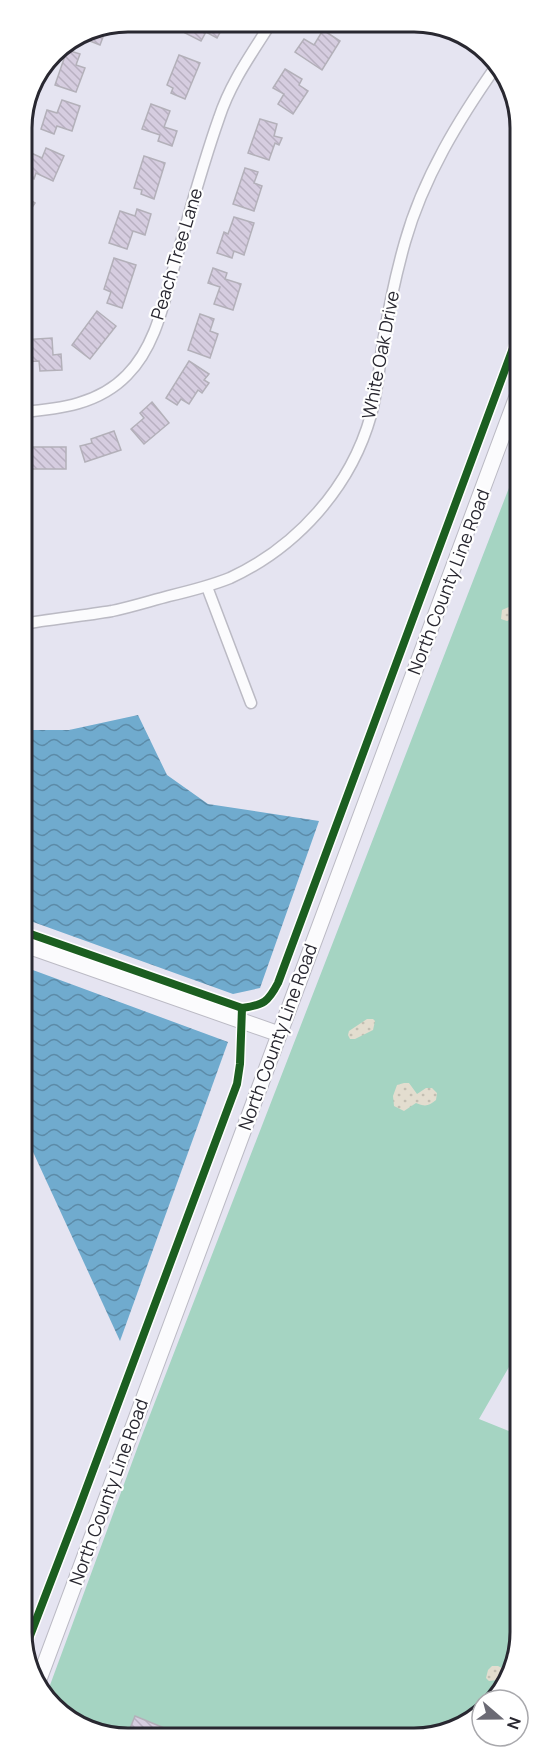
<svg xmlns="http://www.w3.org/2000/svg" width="542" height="1760" font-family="Manrope,sans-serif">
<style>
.grass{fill:#a5d4c2}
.sand{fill:url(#sand-dots)}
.water{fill:url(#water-waves)}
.building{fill:url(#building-back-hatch);stroke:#b3b0b9;stroke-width:1.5}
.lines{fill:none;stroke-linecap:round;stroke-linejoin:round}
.street-casing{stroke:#bbbac4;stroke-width:13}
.secondary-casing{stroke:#bbbac4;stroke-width:17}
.street{stroke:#fbfbfd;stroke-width:10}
.secondary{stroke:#fbfbfd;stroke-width:15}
.cycleway-casing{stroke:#fff;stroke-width:11}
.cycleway{stroke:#1b5e20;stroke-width:8}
.labels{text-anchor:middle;stroke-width:4.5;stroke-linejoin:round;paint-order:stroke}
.street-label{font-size:18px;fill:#292831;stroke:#fff}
.rim{fill:none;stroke:#292831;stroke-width:3}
</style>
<defs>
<pattern id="sand-dots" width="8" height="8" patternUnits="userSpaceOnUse" patternTransform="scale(1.5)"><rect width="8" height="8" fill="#e3ddcf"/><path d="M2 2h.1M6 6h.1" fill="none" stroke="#c3beb2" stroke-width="1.8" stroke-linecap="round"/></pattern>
<pattern id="water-waves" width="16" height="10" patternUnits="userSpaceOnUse" patternTransform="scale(1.5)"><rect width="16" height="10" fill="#70abce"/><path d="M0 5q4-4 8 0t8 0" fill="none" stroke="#5c8ba8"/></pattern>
<pattern id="building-back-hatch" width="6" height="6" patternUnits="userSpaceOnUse" patternTransform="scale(1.5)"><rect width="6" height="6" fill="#d6cde0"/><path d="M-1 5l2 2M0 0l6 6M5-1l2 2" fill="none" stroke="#b8b0c1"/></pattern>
</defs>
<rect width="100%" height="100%" fill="#e5e4f1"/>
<polygon class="grass" points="519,462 520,1348 479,1419 521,1436 521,1639 496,1700 482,1700 482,1710 435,1737 106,1737 52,1708 46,1696 141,1438"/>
<g class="sand">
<polygon points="520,602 520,614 507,621 501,619 502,610"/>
<polygon points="367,1019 373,1019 375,1021 373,1030 355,1039 350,1039 348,1035 349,1031"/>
<path d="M404 1083H409L417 1094 426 1088H432L437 1093 436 1100C429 1106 425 1107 416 1103L404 1111 394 1106 393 1096 397 1085Z"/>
<polygon points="492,1666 498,1666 508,1671 503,1683 497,1680 489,1681 486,1678 488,1670"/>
</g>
<g class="water">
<polygon points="138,715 167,775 208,804 319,821 260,988 233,994 22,918 22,730 69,730"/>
<polygon points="22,966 228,1042 120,1341 22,1128"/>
</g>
<g class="building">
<polygon points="188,27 223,27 217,38 206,32 201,41 185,33"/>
<polygon points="87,29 106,29 100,45 90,41 93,33 85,30"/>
<polygon points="323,30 340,41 322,70 295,52 304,39 314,45"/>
<polygon points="67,50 80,54 76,65 85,68 76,92 55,85"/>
<polygon points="179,55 200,63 185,99 171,93 173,88 167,85"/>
<polygon points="285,69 302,79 299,85 308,91 293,114 278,104 284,94 273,88"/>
<polygon points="62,100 80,106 72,131 57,126 54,134 41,129 47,110 57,113"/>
<polygon points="151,104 170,111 164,127 177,131 172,146 158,141 160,135 142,129"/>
<polygon points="260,119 277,124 274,136 282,138 279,145 275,143 269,160 248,153"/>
<polygon points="46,148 64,156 53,181 36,173 34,179 21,173 21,168 29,152 42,158"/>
<polygon points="144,156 165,163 154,199 141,194 142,190 134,188"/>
<polygon points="245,168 258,172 254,183 262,186 254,211 233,204"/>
<polygon points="21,194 35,203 21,224"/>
<polygon points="137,209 151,214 145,235 133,231 127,249 109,243 120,211 135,216"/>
<polygon points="234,217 254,223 244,255 234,251 232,258 217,253 224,232 228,234"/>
<polygon points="114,258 136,265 122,308 107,303 111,292 104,289"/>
<polygon points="213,268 227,273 225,279 241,284 233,310 214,304 220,287 208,283"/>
<polygon points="97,311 116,326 90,359 72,345"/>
<polygon points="200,314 214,319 210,331 218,334 210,358 188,350"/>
<polygon points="52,338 53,355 61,354 62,370 40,371 39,361 21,362 21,340"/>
<polygon points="189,361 209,374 204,380 209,383 202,393 198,390 189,404 181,399 177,405 166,398"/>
<polygon points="152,402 169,423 144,444 131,429 144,418 140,413"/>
<polygon points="114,431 121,450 85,462 80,446 92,443 91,439"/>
<rect x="28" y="447" width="38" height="22"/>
<polygon points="135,1716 174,1732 172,1737 120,1737 121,1734 127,1736"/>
</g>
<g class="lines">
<defs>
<g id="street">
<path d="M22 412C60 409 99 404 127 375 156 346 164 301 175 263 189 215 202 166 219 118 230 84 250 56 269 26"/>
<polyline points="207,587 251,703"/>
<path d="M22 624C52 619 82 616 112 611 131 607 150 601 169 596 190 591 210 586 230 578 297 547 351 487 371 415 377 394 379 370 382 348 388 312 395 277 405 242 423 178 459 119 497 65"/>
</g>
<g id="secondary">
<polyline points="22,944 279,1034"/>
<polyline points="38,1682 519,391"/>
</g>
</defs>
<use href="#street" class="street-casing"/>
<use href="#secondary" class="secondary-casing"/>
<use href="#street" class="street"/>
<use href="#secondary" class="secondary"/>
<defs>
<g id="cycleway">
<path d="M22 931 242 1008C264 1005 268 1002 278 983L519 332"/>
<polyline points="23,1654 79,1508 237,1084 240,1064 242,1008"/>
</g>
</defs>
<use href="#cycleway" class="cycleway-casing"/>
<use href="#cycleway" class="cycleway"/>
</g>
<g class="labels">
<g class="street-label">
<text transform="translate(177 254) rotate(-73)" y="6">Peach Tree Lane</text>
<text transform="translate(381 355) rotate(-79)" y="6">White Oak Drive</text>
<text transform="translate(449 582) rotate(-69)" y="6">North County Line Road</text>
<text transform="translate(278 1037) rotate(-70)" y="6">North County Line Road</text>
<text transform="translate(109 1492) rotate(-70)" y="6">North County Line Road</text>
</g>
</g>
<path d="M0 0H542V1760H0ZM128 32H414A96 96 0 0 1 510 128V1632A96 96 0 0 1 414 1728H128A96 96 0 0 1 32 1632V128A96 96 0 0 1 128 32Z" fill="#fff" fill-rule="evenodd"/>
<path class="rim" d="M128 32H414A96 96 0 0 1 510 128V1632A96 96 0 0 1 414 1728H128A96 96 0 0 1 32 1632V128A96 96 0 0 1 128 32Z"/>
<g transform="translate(500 1718) rotate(110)"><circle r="28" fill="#ffffff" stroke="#a9a9ad" stroke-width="1.5"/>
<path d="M0-4.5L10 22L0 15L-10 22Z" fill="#6b6a74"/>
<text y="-9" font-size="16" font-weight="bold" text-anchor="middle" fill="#292831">N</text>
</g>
</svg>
